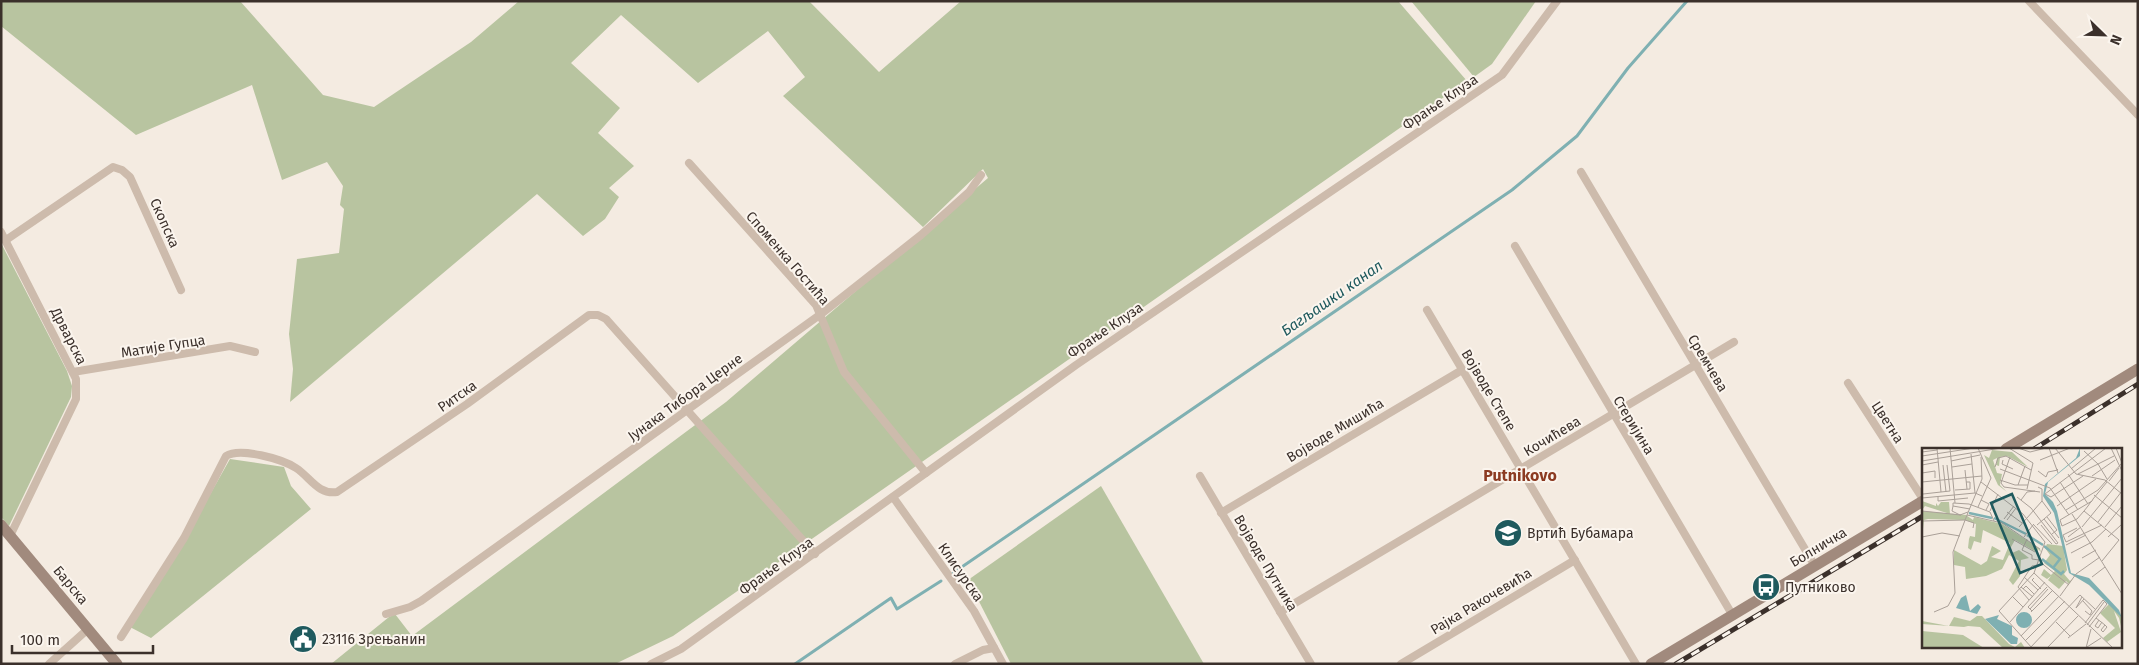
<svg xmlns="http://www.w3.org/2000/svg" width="2139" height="665" font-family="'Fira Sans',sans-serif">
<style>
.green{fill:#b8c4a0}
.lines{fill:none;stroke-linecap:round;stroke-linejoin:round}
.stream{stroke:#7fb0b2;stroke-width:3}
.street{stroke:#cdbbac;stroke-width:8}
.secondary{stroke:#a18a7d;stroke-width:11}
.rail-casing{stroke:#3b302b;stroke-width:5}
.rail{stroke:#fbf5ee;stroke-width:3;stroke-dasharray:9;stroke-linecap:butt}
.labels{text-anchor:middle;stroke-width:4;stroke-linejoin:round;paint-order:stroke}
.street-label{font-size:14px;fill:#3b302b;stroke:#fbf5ee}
.poi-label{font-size:14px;fill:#3b302b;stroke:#fbf5ee;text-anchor:start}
.water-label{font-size:15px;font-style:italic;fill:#1f5a5e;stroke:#fbf5ee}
.quarter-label{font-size:16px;font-weight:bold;fill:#8c3b22;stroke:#fbf5ee}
.inset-river{fill:none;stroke:#7fb0b2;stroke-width:2.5}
.inset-road{fill:none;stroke:#aaa098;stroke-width:1}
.view{fill:#1f5a5e;fill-opacity:0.15;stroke:#1f5a5e;stroke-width:2.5}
.inset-edge{fill:none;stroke:#3b302b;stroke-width:2.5}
</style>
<rect width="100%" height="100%" fill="#f4ebe1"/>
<g class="green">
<polygon points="1,1 240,1 323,95 374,107 471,42 519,1 809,1 879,72 961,1 1398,1 1467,81 673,636 615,664 331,664 389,617 395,614 412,636 726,402 988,178 983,169 923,227 783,96 805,77 768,31 698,83 621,15 571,63 620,108 598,133 634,166 609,188 619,197 605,219 583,236 537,194 290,402 293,369 289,334 297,259 339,253 344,209 340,205 343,186 327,162 282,180 252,85 136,135 1,26"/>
<polygon points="1411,1 1536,1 1492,64 1474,77"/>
<polygon points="1,243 67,371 72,386 71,397 9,526 1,517"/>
<polygon points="230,459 284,467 291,486 311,509 151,638 128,626 199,514"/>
<polygon points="1101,486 1204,664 1011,664 968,580"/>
</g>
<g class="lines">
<g class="stream">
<polyline points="953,573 1512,190 1577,136 1628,68 1687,1"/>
<polyline points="795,664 891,598 897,609 941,581"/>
</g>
<g class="street">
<polyline points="2029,1 2138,115"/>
<polyline points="689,163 816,305 844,372 926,473"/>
<polyline points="1581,172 1815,566"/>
<polyline points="1,232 76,379 76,399 10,536"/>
<polyline points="6,240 113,167 122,170 130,177 181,290"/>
<polyline points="1515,246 1733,616"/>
<polyline points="1427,310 1636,664"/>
<polyline points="73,372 230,346 255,352"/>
<polyline points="1848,383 1923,499"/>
<polyline points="1200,476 1311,664"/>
<polyline points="893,497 974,611 1003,664"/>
<polyline points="1221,513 1462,370"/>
<polyline points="1280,612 1734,342"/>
<polyline points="386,614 410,607 421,601 821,314 921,235 969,192 981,175"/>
<path d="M121 637 184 538 226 456C240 447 282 459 296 468 310 477 318 495 337 492L467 404 589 315H598L606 319 815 554"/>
<polyline points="49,664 88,629"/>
<polyline points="651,664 681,649 1076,365 1502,75 1557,1"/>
<polyline points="955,664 983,650 994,648"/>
<polyline points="1401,664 1575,560"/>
</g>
<g class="secondary">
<polyline points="2006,449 2138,369"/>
<polyline points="1,525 117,664"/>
<polyline points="1651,664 1923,501"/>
</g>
<defs>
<g id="rail">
<polyline points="2034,449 2138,384"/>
<polyline points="1676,664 1923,516"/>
</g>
</defs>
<use href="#rail" class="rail-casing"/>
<use href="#rail" class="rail"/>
</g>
<defs>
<symbol id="school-disc" viewBox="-11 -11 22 22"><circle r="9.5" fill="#1f5a5e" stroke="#fbf5ee"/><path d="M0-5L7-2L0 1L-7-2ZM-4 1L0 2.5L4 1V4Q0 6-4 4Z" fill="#fff"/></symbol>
<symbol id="bus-disc" viewBox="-11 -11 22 22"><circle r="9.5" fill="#1f5a5e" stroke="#fbf5ee"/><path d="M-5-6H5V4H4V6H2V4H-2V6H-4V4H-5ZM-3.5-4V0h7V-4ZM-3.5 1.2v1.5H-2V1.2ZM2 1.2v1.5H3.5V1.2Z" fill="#fff"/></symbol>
<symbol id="civic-disc" viewBox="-11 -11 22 22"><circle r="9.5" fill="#1f5a5e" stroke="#fbf5ee"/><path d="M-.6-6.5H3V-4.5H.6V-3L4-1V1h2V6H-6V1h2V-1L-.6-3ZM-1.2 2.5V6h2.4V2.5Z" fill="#fff"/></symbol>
</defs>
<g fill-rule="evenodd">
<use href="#school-disc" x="1492" y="517" width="32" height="32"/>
<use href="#bus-disc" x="1750" y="571" width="32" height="32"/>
<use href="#civic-disc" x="287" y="623" width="32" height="32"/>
</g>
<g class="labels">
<g class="street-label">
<text transform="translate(1440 102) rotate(-34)" y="5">Фрање Клуза</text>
<text transform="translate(165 223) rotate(66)" y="5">Скопска</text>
<text transform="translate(788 258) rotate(49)" y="5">Споменка Гостића</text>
<text transform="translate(1105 330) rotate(-34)" y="5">Фрање Клуза</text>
<text transform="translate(69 336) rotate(63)" y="5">Дрварска</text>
<text transform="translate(163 346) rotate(-9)" y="5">Матије Гупца</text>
<text transform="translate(1708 363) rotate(59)" y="5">Сремчева</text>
<text transform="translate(1489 390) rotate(59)" y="5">Војводе Степе</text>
<text transform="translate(457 396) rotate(-35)" y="5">Ритска</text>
<text transform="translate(685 397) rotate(-36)" y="5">Јунака Тибора Церне</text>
<text transform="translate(1888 422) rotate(57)" y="5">Цветна</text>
<text transform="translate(1634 425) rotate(59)" y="5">Стеријина</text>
<text transform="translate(1335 430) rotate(-31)" y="5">Војводе Мишића</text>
<text transform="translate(1552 436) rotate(-31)" y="5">Кочићева</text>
<text transform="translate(1818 547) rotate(-31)" y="5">Болничка</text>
<text transform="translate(1266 563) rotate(59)" y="5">Војводе Путника</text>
<text transform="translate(776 566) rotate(-36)" y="5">Фрање Клуза</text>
<text transform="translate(961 572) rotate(55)" y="5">Клисурска</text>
<text transform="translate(71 585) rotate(50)" y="5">Барска</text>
<text transform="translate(1481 601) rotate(-31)" y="5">Рајка Ракочевића</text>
</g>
<g class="poi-label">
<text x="1527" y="538">Вртић Бубамара</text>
<text x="1785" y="592">Путниково</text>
<text x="322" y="644">23116 Зрењанин</text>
</g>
<g class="water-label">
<text transform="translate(1332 298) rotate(-35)" y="5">Багљашки канал</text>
</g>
<g class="quarter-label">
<text x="1520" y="481">Putnikovo</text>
</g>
</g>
<g transform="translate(1922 448)">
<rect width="200" height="200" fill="#f4ebe1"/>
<path d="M70 2 90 4 106 19 85 8 78 9 77 18 74 17 75 10 71 12 75 25 80 26 78 37 85 44 76 37 62 7 67 10ZM0 53 14 58V55L16 58 19 54H27L28 66 3 58 0 62ZM0 63 44 67 51 72 52 69 80 76 118 101 119 104 116 101V105L93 92 89 99 90 105 97 102 107 110 99 112 98 128 91 137 87 132 97 113 87 107 80 121 64 128 44 131 43 119 32 117V102L59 117 65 113 70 98 79 103 69 109 81 112 88 95 61 82 59 95 52 93 49 102 46 100 47 91 48 88 53 89 54 76 43 72 6 71 2 72 1 81ZM125 96 141 98 145 122 142 126 148 133 151 131 147 136 144 133 137 141 126 132 129 128 125 131 119 127 122 121 129 127 133 123 122 115 128 107 123 100ZM188 155 200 170V182L197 170 192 163 199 184 185 194 181 190 193 180 178 165ZM55 168H60L87 196 93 199 99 194 103 200H81L58 179 46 178 42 179 0 176V173L27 178 32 169 48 173ZM0 183 41 187 62 200H0Z" fill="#b8c4a0"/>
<path d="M158 0V8L126 34 123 46 131 54 135 63 149 125 167 130 197 162 200 170 167 137 147 125 132 65 121 48 123 36 154 10ZM44 147 48 163 56 156 59 159 55 166 34 160 39 150ZM94 172a8 8 0 1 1 16 0a8 8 0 1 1-16 0ZM77 167 75 171 90 178V187L96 190 95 196H89L63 171Z" fill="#7fb0b2"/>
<path class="inset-river" d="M47 65 70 70M72 70 104 86M105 87 121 97M122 98 138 111 131 120M120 111 139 126 142 123"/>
<path class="inset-road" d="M15 0 19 44M28 0 33 55M56 0 69 30 56 59M87 0 111 15 105 41M96 0 108 4 124 0M127 0 136 25M133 0 154 26 183 32 200 46M189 0 200 23M194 0 200 15M162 3 176 16 185 31M0 4 15 2M49 6 53 45M0 8 52 0M59 9 60 31 45 67 80 75 118 101M88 9 79 35 82 39 118 44M81 12 80 16 91 21M118 12 148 0M0 13 79 0M29 13 58 7M0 17 16 14M21 17 24 44M30 19 50 16M73 19 76 10 84 8 109 22M78 21 128 40 147 67M149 21 174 0M43 22 45 41M116 23 124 29 126 24 136 22 134 20M0 25 13 23V30M146 26 166 56M156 26 192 8M161 28 129 49 123 46 184 0M170 28 193 12M78 32 93 37H106M187 33 197 20M0 34 60 28M59 34 101 66 123 94 112 125 77 163 110 200M138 34 156 62M96 37 103 18M33 42 48 41V34H44M1 46 28 43 25 17M172 47 200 70M16 49V53L46 50M95 49 109 60 136 95 134 96 119 77M0 50 53 45 60 48M59 52 67 56 64 62M99 52 105 44 113 43M170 53 138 72 140 78 155 71 162 63 166 58 168 55 170 53 171 51 185 34M31 58V55L47 56 68 64 72 73M31 58 30 63 38 67 46 64M31 58 48 61M135 58 174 31M144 62 176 42 200 15M0 63 39 67M68 63 76 46M162 63 197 92 180 113M85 64 100 75M150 66 200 146M125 69 135 82 130 86M82 71 92 58M122 71 137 90M85 72 94 60M0 73 43 72 52 75 51 80M176 74 200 43M111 76 130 96M115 77 129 65 120 53M97 79 120 53V41L116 39M160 79 200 30M183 79 200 58M155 80 141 87 144 94 180 77M0 89 20 85 38 88M102 89 111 77M146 89 159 79M186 89 199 77M90 91 113 104M105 91 100 102 110 107V111L117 112M144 97 164 87M149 105 170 94 184 81M160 110 174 102M118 114 147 137M112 125 191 200M102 129 116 142M170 129 183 119M112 130 110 132 119 141M99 139 111 149M101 141 104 138 112 146M90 148 101 159M138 148 154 126 178 109M160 149 154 160 162 151M107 152 96 139 110 118 116 117M161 153 170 163 168 167 163 163M108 161 126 141M110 163 106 159 125 139M12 164 26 158 33 145 31 104 45 67M109 164 131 142M174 170 183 177 185 179 181 184 179 182 183 177M177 172 173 178 176 180 180 174M88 174 123 134M134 174 148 188M163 175 181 152 185 156 167 179M165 177 182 154M99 188 137 148M146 190 164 176M103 193 143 153M165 199 179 190M108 200 158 147 173 161M125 200 156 168M164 200 169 181"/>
<path class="view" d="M90 46 120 116 98 125 69 55Z"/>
<rect width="200" height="200" class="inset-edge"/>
</g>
<rect width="2139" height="665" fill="none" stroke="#3b302b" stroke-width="5"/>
<g transform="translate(2104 35) rotate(113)" stroke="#fbf5ee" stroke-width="4" paint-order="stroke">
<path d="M0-4L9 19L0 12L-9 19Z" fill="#3b302b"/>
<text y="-8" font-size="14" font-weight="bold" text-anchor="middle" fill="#3b302b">N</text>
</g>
<path d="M12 645v8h141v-8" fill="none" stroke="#3b302b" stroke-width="2.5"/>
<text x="20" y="645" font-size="15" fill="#3b302b" stroke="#fbf5ee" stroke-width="4" paint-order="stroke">100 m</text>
</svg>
